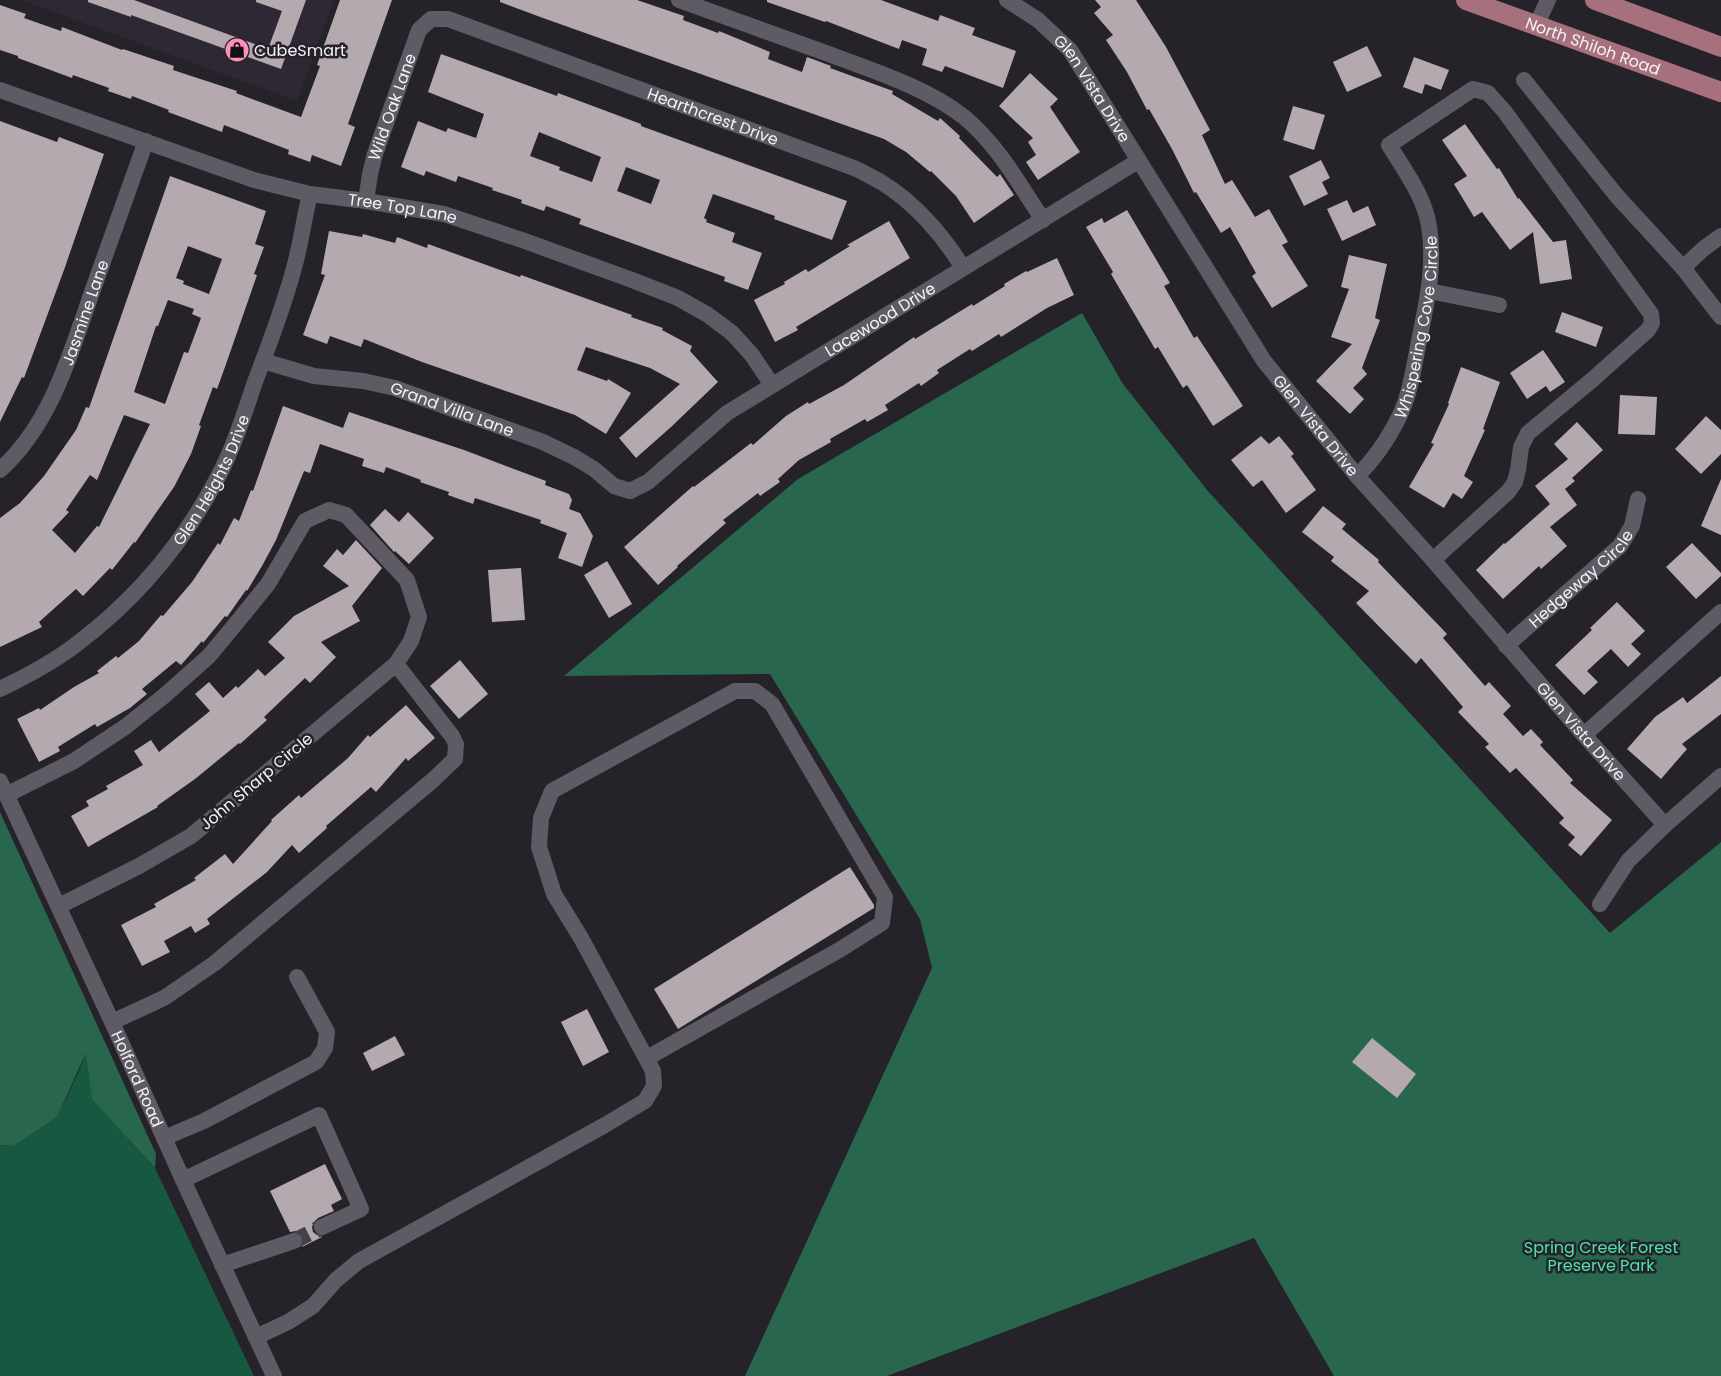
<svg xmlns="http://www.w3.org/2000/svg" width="1721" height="1376" font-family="Poppins,sans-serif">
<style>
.built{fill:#2e2835}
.green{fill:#175840}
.forest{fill:#29664e}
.building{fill:#b4a9ae;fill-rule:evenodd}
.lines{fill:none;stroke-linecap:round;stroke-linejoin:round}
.minor-tunnel{stroke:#444148;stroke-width:16;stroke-dasharray:16 8;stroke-linecap:butt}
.minor{stroke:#5f5b64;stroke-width:16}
.major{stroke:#a6707c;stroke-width:20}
.labels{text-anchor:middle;stroke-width:5;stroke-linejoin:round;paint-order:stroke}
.street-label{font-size:16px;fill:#f4f2f7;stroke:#252229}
.poi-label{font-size:16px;fill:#f4f2f7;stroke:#252229;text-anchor:start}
.park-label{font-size:16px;fill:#47e6ac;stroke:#252229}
</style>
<rect width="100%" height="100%" fill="#252229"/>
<polygon class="built" points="21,0 334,0 297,101"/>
<polygon class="green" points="86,1052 130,1141 155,1168 254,1376 0,1376 0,1145 14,1146 57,1117 80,1069"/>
<g class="forest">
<polygon points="1082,313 1123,384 1207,490 1610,933 1721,842 1721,1376 1334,1376 1254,1238 887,1376 745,1376 932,968 920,919 770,674 564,676 798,479"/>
<polygon points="0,812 156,1154 155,1168 92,1099 86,1053 57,1117 14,1146 0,1145"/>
</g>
<g class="building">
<polygon points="88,0 134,0 268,49 282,11 256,2 256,0 306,0 281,69 131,15 131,17 88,2"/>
<polygon points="340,0 392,0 348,124 355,127 341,166 312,155 310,162 288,154 289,150 224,125 222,132 168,112 169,110 132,96 131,99 108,91 109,88 73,75 72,78 18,58 18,56 0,50 0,5 26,14 24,18 61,31 62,27 122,50 123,49 174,66 173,70 237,91 236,93 301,117 320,66 317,65"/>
<polygon points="500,0 637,0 684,16 683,20 718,33 719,31 770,52 768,59 802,72 807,57 831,66 830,68 893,91 892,94 938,121 940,118 960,136 959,138 997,177 1000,174 1014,195 974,223 956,196 931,171 930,172 906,152 884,139 543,18 500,2"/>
<polygon points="767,0 881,0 938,21 940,15 975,28 972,35 1016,51 1003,88 945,66 942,72 922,65 927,49 902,40 899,49 826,21 825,22 767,2"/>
<polygon points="1095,0 1136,0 1166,47 1210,130 1202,135 1225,184 1232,180 1255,217 1269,209 1288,242 1282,245 1308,286 1272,308 1252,276 1256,273 1230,227 1221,233 1196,192 1194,193 1172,149 1149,109 1147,110 1127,72 1106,40 1113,35 1094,13 1101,7"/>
<polygon points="1367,46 1382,76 1347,92 1333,62"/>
<path d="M441 54 557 96 558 93 641 124V126L847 201 832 240 774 219 775 216 713 194 704 218 707 220 706 222 735 233 732 242 762 253 748 290 724 281 725 277 579 224 581 219 546 206 544 211 521 203 522 200 492 190 493 188 458 176 456 182 426 171 424 176 401 167 418 121 446 132 448 128 476 138 484 114 428 92ZM539 132 601 157 592 182 559 170 560 167 530 156ZM626 167 660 180 651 204 617 191Z"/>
<polygon points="1414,57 1449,70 1441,90 1425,84 1422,94 1403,87"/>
<polygon points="1030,73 1058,99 1050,107 1080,152 1038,180 1026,162 1036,155 1028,142 1033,138 999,106"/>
<polygon points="1293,106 1325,115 1314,150 1283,140"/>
<polygon points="0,121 57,142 59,137 104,154 64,270 24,378 22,377 0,422"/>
<polygon points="1465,124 1497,169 1499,168 1518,199 1519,198 1553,242 1566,240 1572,279 1540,284 1533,232 1510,250 1482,212 1474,217 1454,184 1467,176 1442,140"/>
<polygon points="1321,160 1330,178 1322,182 1328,194 1304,206 1289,176"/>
<path d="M170 176 266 211 255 244 264 247 254 274 257 275 225 367 217 389 213 387 199 425 201 426 191 454 174 487 135 543 134 542 112 570 110 568 83 596 76 589 39 622 42 627 0 647V518L20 503 44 476 76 430 86 407 89 408ZM188 246 222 259 209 294 183 284 184 281 176 278ZM168 300 194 309 192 314 201 318 188 353 184 352 165 404 134 392 156 326H158ZM124 415 150 424 99 527 97 526 75 553 52 530 69 512 66 510 90 475 97 480Z"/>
<polygon points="1347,200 1353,213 1368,206 1376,225 1342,241 1327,209"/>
<polygon points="1127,210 1170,283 1164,286 1194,338 1197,336 1243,406 1213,426 1187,385 1183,388 1158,347 1155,349 1111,274 1113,272 1086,227 1102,218 1104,223"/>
<polygon points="889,221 910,258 796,327 798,330 775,342 754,300 785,284 784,282 806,269 808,272 850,246 847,245"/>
<polygon points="329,231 362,237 363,234 395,243 397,237 427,248 428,244 520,277 521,275 632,315 631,317 663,328 662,330 692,346 690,351 718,382 671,427 636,458 619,438 680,384 650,368 586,347 577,370 607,381 608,379 631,393 606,434 575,415 422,362 364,339 361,347 330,336 327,344 303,335 325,275 321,274"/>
<polygon points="1349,255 1387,264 1375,318 1380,320 1362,368 1367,374 1353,388 1364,399 1350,414 1316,381 1352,344 1331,337 1349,289 1341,287"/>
<polygon points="1057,258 1074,295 1047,308 1001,337 999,334 972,351 970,349 937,370 939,373 921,386 919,383 885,405 888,410 867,422 865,419 830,439 831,442 799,460 778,479 780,482 760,496 758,493 723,520 726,523 677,566 678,567 658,585 624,547 693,486 694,487 751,443 753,445 786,416 808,402 809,404 844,385 914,337 915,339 972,304 973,306 1005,286 1004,284 1026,271 1027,272"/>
<polygon points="1562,312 1603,327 1596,347 1555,332"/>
<polygon points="1543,350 1565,382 1550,392 1546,386 1527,399 1510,373"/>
<polygon points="1461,367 1500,382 1483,429 1485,430 1464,476 1473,482 1462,499 1453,493 1444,508 1409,487 1434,444 1431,443 1449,404 1448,403"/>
<polygon points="1620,395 1657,397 1655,435 1618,434"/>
<polygon points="283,406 343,428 349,412 464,450 546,481 545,485 569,494 572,500 569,509 580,513 593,536 582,567 558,558 567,533 540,523 541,520 475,498 473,504 448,495 449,492 420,482 421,480 386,467 384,473 362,466 364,459 320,444 310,473 304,471 276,540 262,566 247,591 246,590 227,617 225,616 203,643 202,641 181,665 176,661 142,689 147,694 130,708 97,727 95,724 58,747 60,751 39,762 17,719 39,708 40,710 74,687 99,673 97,671 116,656 118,658 139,641 161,615 163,616 192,582 218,543 220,545 234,518 239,521 251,490 253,491"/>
<polygon points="1706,416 1721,430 1721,454 1701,474 1675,449"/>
<polygon points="1577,422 1603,450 1572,478 1575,481 1565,489 1577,505 1550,527 1567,546 1541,569 1539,566 1503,599 1476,570 1504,543 1505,544 1550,504 1535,486 1568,459 1554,444"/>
<polygon points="1261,436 1269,444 1279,436 1294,454 1291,456 1316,490 1286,513 1262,480 1253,487 1231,460"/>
<polygon points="1721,479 1721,535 1701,526"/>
<polygon points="1323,506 1346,524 1342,529 1379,560 1378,562 1447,634 1443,638 1485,686 1489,682 1511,706 1503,714 1523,736 1531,729 1543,742 1540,745 1573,780 1570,783 1612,820 1581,856 1568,845 1575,837 1559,823 1564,818 1516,768 1510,773 1485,747 1489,744 1458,712 1463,707 1421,658 1416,664 1356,603 1369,591 1331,561 1334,557 1302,532"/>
<polygon points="385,509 399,522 408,512 434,538 409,564 395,551 394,552 370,525"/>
<polygon points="356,540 382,568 352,606 360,621 321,642 336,657 310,683 305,678 264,717 267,720 240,744 239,743 195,779 157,806 158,807 88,847 71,816 89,806 86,801 108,789 106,786 143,765 134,751 151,740 159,752 210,711 195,694 209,682 223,698 236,686 238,688 258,669 265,676 285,658 268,642 294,616 349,586 323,566 337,549 343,555"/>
<polygon points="1692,543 1721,573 1721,576 1696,599 1666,567"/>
<polygon points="607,561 632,604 609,618 584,575"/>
<polygon points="521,568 525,620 492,622 488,570"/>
<polygon points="1617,602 1645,631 1631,644 1641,654 1628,667 1611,649 1587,671 1598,682 1584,695 1555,665 1592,630 1590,628"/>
<polygon points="460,660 488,694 459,719 430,686"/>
<polygon points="1721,676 1721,714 1682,744 1687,749 1661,779 1627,749 1655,717 1683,697 1687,703"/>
<polygon points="406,705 435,738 408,761 406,758 376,792 371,787 326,826 327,828 299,853 292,845 267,872 207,919 210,924 195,933 191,926 164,941 170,952 142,966 121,925 156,907 154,904 196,880 194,878 225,854 233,864 272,821 271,820 299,795 301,798 348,758 368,735 370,737"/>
<polygon points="850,867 874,905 874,908 678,1029 654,989"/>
<polygon points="587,1009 609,1052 583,1066 561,1022"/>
<polygon points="395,1036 405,1055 372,1071 363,1053"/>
<polygon points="1372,1038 1416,1074 1397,1098 1352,1062"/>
<polygon points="325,1164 342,1199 331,1205 334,1211 318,1218 314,1222 312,1227 313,1232 317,1235 322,1237 302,1247 304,1243 303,1237 296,1231 290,1232 270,1191"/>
</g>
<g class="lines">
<polyline class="minor-tunnel" points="294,1241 322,1227"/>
<g class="minor">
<path d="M679 0C728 18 777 35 826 53 871 70 926 87 964 117 998 145 1019 184 1043 220"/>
<path id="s1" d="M1007 0 1038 20 1070 50 1264 361 1357 476 1433 560 1584 735 1665 825"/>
<polyline points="1536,26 1548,0"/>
<polyline points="1524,80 1616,195 1683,268"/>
<path id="s2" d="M0 90 254 180 310 194 366 201 444 214 522 240 632 280 678 298 708 315 732 333 752 355 772 385"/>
<path id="s3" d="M366 201 370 174 375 154 419 30 431 19H448L854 168C863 172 872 177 881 182 914 202 943 235 963 268"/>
<polyline points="1721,236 1703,249 1683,268 1721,317"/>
<polyline points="1429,291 1499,305"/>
<path id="s4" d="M263 361 314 376 363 381 395 388 543 442 574 457 594 469 614 486 630 491 648 482 727 413 1138 161"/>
<path id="s5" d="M0 470C51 424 70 355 92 292 110 242 128 191 146 141"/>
<path id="s6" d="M1357 476C1375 459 1388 439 1399 417 1409 397 1413 373 1417 351 1425 310 1436 268 1429 226 1424 196 1405 171 1389 145L1473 89 1488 93 1505 112 1651 314 1652 323 1648 330 1592 380 1528 433 1521 447 1518 470 1515 482 1508 492 1433 560"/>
<path id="s7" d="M1506 646 1620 546 1632 526 1638 499"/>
<path id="s8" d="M0 689C27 676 54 662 78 643 136 599 184 542 218 477 234 447 244 414 255 382 269 345 284 306 294 268 301 243 304 218 310 194"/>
<polyline points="1584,735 1721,612"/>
<path id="s9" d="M0 781 112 1022 183 1180 274 1376"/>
<polyline points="6,795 74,761 125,727 164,696 209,656 238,621 268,584 305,521 329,510 346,515 407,580 419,617 411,641 396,664 191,836 139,866 59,906"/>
<polyline points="1600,904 1628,861 1665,825 1721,776"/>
<polyline points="112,1022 164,998 215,963 433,780 455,759 456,744 452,736 396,664"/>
<polyline points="164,1138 204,1121 316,1062 325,1048 327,1032 297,977"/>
<polyline points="183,1180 319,1115 361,1209 322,1227"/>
<polyline points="222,1265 294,1241"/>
<polyline points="256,1337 288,1322 313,1306 336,1280 359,1261 605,1125 645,1101 654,1086 653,1071 581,938 554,894 539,847 541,818 552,791 735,691 755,691 772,704 885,897 882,923 841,949 647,1058"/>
</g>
<g class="major">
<path id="s10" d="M1466 0 1721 92"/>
<polyline points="1595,0 1721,47"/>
</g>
</g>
<defs>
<symbol id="shop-disc" viewBox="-11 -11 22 22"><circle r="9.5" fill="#fe8ebd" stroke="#252229"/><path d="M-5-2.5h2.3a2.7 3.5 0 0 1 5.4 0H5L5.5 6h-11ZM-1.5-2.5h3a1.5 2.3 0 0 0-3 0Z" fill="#111"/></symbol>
</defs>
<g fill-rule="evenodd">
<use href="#shop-disc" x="223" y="36" width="28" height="28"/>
</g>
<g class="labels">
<g class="street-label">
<text dy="6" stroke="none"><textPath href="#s10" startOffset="135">North Shiloh Road</textPath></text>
<text dy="6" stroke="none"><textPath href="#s1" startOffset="125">Glen Vista Drive</textPath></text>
<text dy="6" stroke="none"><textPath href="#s3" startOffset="98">Wild Oak Lane</textPath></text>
<text dy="6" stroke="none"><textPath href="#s3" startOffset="495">Hearthcrest Drive</textPath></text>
<text dy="6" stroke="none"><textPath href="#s2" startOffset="421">Tree Top Lane</textPath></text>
<text dy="6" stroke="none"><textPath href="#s5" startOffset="181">Jasmine Lane</textPath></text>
<text dy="6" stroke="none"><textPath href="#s4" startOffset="698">Lacewood Drive</textPath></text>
<text dy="6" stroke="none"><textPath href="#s6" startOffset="165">Whispering Cove Circle</textPath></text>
<text dy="6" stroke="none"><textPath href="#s4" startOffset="196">Grand Villa Lane</textPath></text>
<text dy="6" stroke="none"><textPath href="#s1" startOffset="530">Glen Vista Drive</textPath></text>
<text dy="6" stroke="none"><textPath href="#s8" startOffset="304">Glen Heights Drive</textPath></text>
<text dy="6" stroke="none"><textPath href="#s7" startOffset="101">Hedgeway Circle</textPath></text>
<text dy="6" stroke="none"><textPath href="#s1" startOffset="935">Glen Vista Drive</textPath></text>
<text transform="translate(256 781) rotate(-40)" y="6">John Sharp Circle</text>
<text dy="6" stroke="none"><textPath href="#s9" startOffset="328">Holford Road</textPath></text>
</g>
<g class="poi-label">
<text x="254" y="56">CubeSmart</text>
</g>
<g class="park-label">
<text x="1601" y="1253">Spring Creek Forest<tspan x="1601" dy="18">Preserve Park</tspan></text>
</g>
</g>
</svg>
